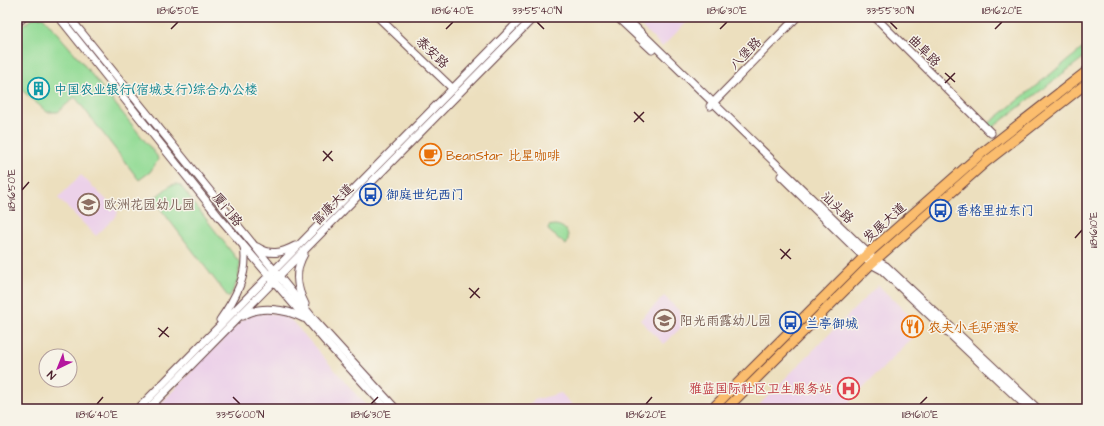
<svg xmlns="http://www.w3.org/2000/svg" width="1104" height="426" font-family="'Architects Daughter','LXGW WenKai TC',sans-serif">
<style>
.built{fill:#ecd1e9}
.green{fill:#93db95;stroke:#6e7d60}
.lines{fill:none;stroke-linecap:round;stroke-linejoin:round}
.minor-casing{stroke:#623c41;stroke-width:9}
.major-casing{stroke:#623c41;stroke-width:11}
.minor{stroke:#fff;stroke-width:7}
.major{stroke:#fbbd6e;stroke-width:9}
.ticks{fill:none;stroke:#4a1f2b;stroke-width:1.5}
.labels{text-anchor:middle;stroke-width:3;stroke-linejoin:round;paint-order:stroke}
.street-label{font-size:13px;fill:#4a1f2b;stroke:#f7f3e8}
.culture-label{font-size:13px;fill:#0d838f;stroke:#f7f3e8;text-anchor:start}
.food-label{font-size:13px;fill:#c56008;stroke:#f7f3e8;text-anchor:start}
.transit-label{font-size:13px;fill:#164399;stroke:#f7f3e8;text-anchor:start}
.education-label{font-size:13px;fill:#785e54;stroke:#f7f3e8;text-anchor:start}
.health-label{font-size:13px;fill:#be3a42;stroke:#f7f3e8;text-anchor:end}
.neatline{fill:none;stroke:#4a1f2b;stroke-width:1.5}
.ticks-label{font-size:10px;text-anchor:middle;fill:#4a1f2b}
</style>
<rect width="100%" height="100%" fill="#f7f3e8"/>
<filter id="ink" filterUnits="userSpaceOnUse"><feTurbulence type="fractalNoise" baseFrequency=".025" numOctaves="2"/><feDisplacementMap in="SourceGraphic" scale="8" xChannelSelector="R" yChannelSelector="G"/><feConvolveMatrix kernelMatrix="1 2 1 2 8 2 1 2 1" color-interpolation-filters="sRGB"/></filter>
<filter id="wash" filterUnits="userSpaceOnUse"><feTurbulence type="fractalNoise" baseFrequency=".012" numOctaves="4" result="noise"/><feDisplacementMap in="SourceGraphic" scale="16" xChannelSelector="R" yChannelSelector="G"/><feGaussianBlur stdDeviation="0.9" result="paint"/><feColorMatrix in="noise" values="0 0 0 0 0 0 0 0 0 0 0 0 0 0 0 0 0 1.4 0 .05"/><feComposite in="paint" operator="in"/></filter>
<g filter="url(#wash)">
<rect width="100%" height="100%" fill="#ecdfbe"/>
<g class="built">
<polygon points="632,17 692,17 662,47"/>
<polygon points="81,175 118,211 117,215 96,236 58,198"/>
<polygon points="878,285 922,328 843,409 755,409"/>
<polygon points="664,296 689,320 664,344 640,320"/>
<polygon points="268,313 281,315 292,321 369,409 155,409 243,319 254,314"/>
<polygon points="561,393 576,409 524,409 534,400"/>
</g>
<g class="green">
<polygon points="43,17 76,55 157,156 158,160 150,172 139,180 75,97 58,112 47,112 17,86 17,30 33,18"/>
<polygon points="1087,45 1087,55 992,128 988,124"/>
<polygon points="177,184 180,185 240,263 238,280 229,298 153,199 171,185"/>
<path d="M554 225C565 225 572 235 566 245L548 230 549 226Z"/>
</g>
</g>
<g filter="url(#ink)">
<g class="lines">
<defs>
<g id="minor">
<polyline points="59,17 219,217 326,342 387,409"/>
<polyline points="69,17 312,317 396,409"/>
<polyline points="378,17 453,89"/>
<polyline points="617,17 652,50"/>
<polyline points="625,17 875,260 886,266 1038,409"/>
<polyline points="875,17 991,133"/>
<polyline points="17,23 24,17"/>
<polyline points="710,106 797,17"/>
<polyline points="781,176 871,264 882,270 1029,409"/>
<path d="M257 247C270 256 282 253 295 246"/>
<path d="M304 254C294 271 296 287 305 304"/>
<path d="M243 316C259 305 286 309 303 318"/>
<path d="M220 320C235 299 249 274 244 247"/>
<polyline points="138,409 523,17"/>
<polyline points="148,409 534,17"/>
</g>
<g id="major">
<polyline points="712,409 864,257 982,153 1087,71"/>
<polyline points="726,409 871,264 986,162 1087,83"/>
</g>
</defs>
<use href="#minor" class="minor-casing"/>
<use href="#major" class="major-casing"/>
<use href="#minor" class="minor"/>
<use href="#major" class="major"/>
</g>
</g>
<path class="ticks" d="M537 22 544 29M890 22 897 29M171 29 178 22M446 29 453 22M720 29 727 22M995 29 1002 22M945 73 955 82M945 83 955 73M634 112 644 122M634 122 644 112M323 151 333 161M323 161 332 151M22 190 29 182M1075 238 1082 230M780 249 791 259M781 259 790 249M469 288 480 298M470 298 479 288M158 328 169 337M159 337 168 327M233 397 240 404M97 404 103 397M371 404 378 397M646 404 652 397M920 404 927 397"/>
<defs>
<symbol id="building-ring" viewBox="-11 -11 22 22"><circle r="9.5" fill="#f7f3e8" stroke="#0f9aa8" stroke-width="1.5"/><path d="M-4-6H4V6H1V3H-1V6H-4ZM-2.5-4.3h1.7v1.8h-1.7ZM.8-4.3h1.7v1.8H.8ZM-2.5-1h1.7V.8h-1.7ZM.8-1h1.7V.8H.8Z" fill="#0f9aa8"/></symbol>
<symbol id="cafe-ring" viewBox="-11 -11 22 22"><circle r="9.5" fill="#f7f3e8" stroke="#e8710a" stroke-width="1.5"/><path d="M-5.5-4.5H6V0H3Q3 3.5 0 3.5H-2.5Q-5.5 3.5-5.5 0ZM3-3.2v2h1.7v-2ZM-6 4.5H4V6H-6Z" fill="#e8710a"/></symbol>
<symbol id="bus-ring" viewBox="-11 -11 22 22"><circle r="9.5" fill="#f7f3e8" stroke="#1a4fb4" stroke-width="1.5"/><path d="M-5-6H5V4H4V6H2V4H-2V6H-4V4H-5ZM-3.5-4V0h7V-4ZM-3.5 1.2v1.5H-2V1.2ZM2 1.2v1.5H3.5V1.2Z" fill="#1a4fb4"/></symbol>
<symbol id="school-ring" viewBox="-11 -11 22 22"><circle r="9.5" fill="#f7f3e8" stroke="#8d6e63" stroke-width="1.5"/><path d="M0-5L7-2L0 1L-7-2ZM-4 1L0 2.5L4 1V4Q0 6-4 4Z" fill="#8d6e63"/></symbol>
<symbol id="restaurant-ring" viewBox="-11 -11 22 22"><circle r="9.5" fill="#f7f3e8" stroke="#e8710a" stroke-width="1.5"/><path d="M-5-6h1v4h1v-4h1v4h1v-4h1v5L-1.5 .5V6h-2V.5L-5-1ZM5-6V6H3V1.5H1.5Q1.5-4 5-6Z" fill="#e8710a"/></symbol>
<symbol id="hospital-ring" viewBox="-11 -11 22 22"><circle r="9.5" fill="#f7f3e8" stroke="#e0444e" stroke-width="1.5"/><path d="M-5-5h3v3.5h4V-5h3V5h-3V1.5h-4V5h-3Z" fill="#e0444e"/></symbol>
</defs>
<g fill-rule="evenodd">
<use href="#building-ring" x="26" y="76" width="25" height="25"/>
<use href="#cafe-ring" x="418" y="142" width="25" height="25"/>
<use href="#bus-ring" x="358" y="182" width="25" height="25"/>
<use href="#school-ring" x="76" y="192" width="25" height="25"/>
<use href="#bus-ring" x="928" y="198" width="25" height="25"/>
<use href="#school-ring" x="652" y="308" width="25" height="25"/>
<use href="#bus-ring" x="778" y="310" width="25" height="25"/>
<use href="#restaurant-ring" x="900" y="314" width="25" height="25"/>
<use href="#hospital-ring" x="836" y="376" width="25" height="25"/>
</g>
<g class="labels">
<g class="street-label">
<text transform="translate(925 50) rotate(45)" y="5">曲阜路</text>
<text transform="translate(433 52) rotate(44)" y="5">泰安路</text>
<text transform="translate(745 53) rotate(-46)" y="5">八堡路</text>
<text transform="translate(332 204) rotate(-45)" y="5">富康大道</text>
<text transform="translate(838 207) rotate(44)" y="5">汕头路</text>
<text transform="translate(228 209) rotate(50)" y="5">厦门路</text>
<text transform="translate(884 222) rotate(-42)" y="5">发展大道</text>
</g>
<g class="culture-label">
<text x="54" y="94">中国农业银行(宿城支行)综合办公楼</text>
</g>
<g class="food-label">
<text x="446" y="160">BeanStar 比星咖啡</text>
<text x="928" y="332">农夫小毛驴酒家</text>
</g>
<g class="transit-label">
<text x="386" y="199">御庭世纪西门</text>
<text x="956" y="215">香格里拉东门</text>
<text x="806" y="328">兰亭御城</text>
</g>
<g class="education-label">
<text x="104" y="209">欧洲花园幼儿园</text>
<text x="680" y="325">阳光雨露幼儿园</text>
</g>
<g class="health-label">
<text x="832" y="393">雅蓝国际社区卫生服务站</text>
</g>
</g>
<rect width="1104" height="426" fill="none" stroke="#f7f3e8" stroke-width="44"/>
<g transform="translate(58 368) rotate(223)"><circle r="19" fill="#f7f3e8" stroke="#b29e9c"/>
<path d="M0-3L7 15L0 10L-7 15Z" fill="#b5179e"/>
<text y="-6" font-size="11" font-weight="bold" text-anchor="middle" fill="#4a1f2b">N</text>
</g>
<rect x="22" y="22" width="1060" height="382" class="neatline"/>
<g class="ticks-label">
<text x="178" y="14">118°16'50"E</text>
<text x="453" y="14">118°16'40"E</text>
<text x="537" y="14">33°55'40"N</text>
<text x="727" y="14">118°16'30"E</text>
<text x="890" y="14">33°55'30"N</text>
<text x="1002" y="14">118°16'20"E</text>
<text transform="translate(11 190) rotate(-90)" y="4">118°16'50"E</text>
<text transform="translate(1093 230) rotate(-90)" y="4">118°16'10"E</text>
<text x="97" y="418">118°16'40"E</text>
<text x="240" y="418">33°56'00"N</text>
<text x="371" y="418">118°16'30"E</text>
<text x="646" y="418">118°16'20"E</text>
<text x="920" y="418">118°16'10"E</text>
</g>
</svg>
